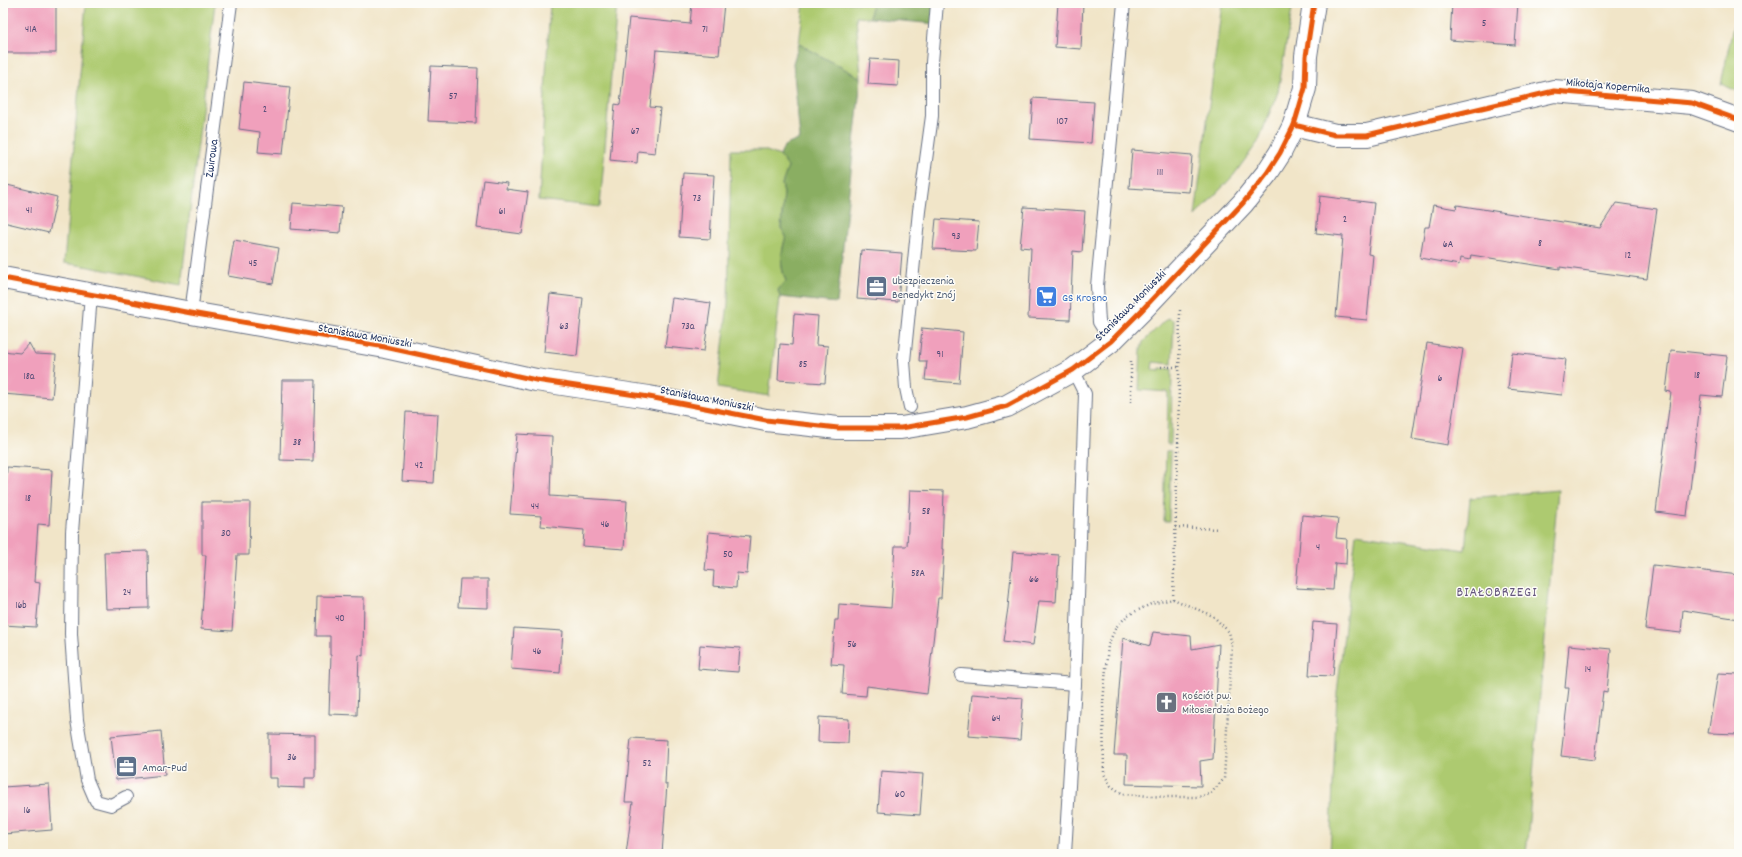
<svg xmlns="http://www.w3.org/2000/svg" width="1742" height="857" font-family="Dekko,sans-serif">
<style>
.green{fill:#adca70;stroke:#647c67}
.forest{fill:#8aae62;stroke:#526e60}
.building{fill:#f0a0bc}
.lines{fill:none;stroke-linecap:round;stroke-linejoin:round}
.service-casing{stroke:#666f83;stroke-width:14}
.minor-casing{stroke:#666f83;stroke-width:24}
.path{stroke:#666f83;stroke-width:2.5;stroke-dasharray:1 3;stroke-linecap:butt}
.service{stroke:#fff;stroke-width:12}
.minor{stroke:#fff;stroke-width:22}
.cycleway-casing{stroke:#fdfcf7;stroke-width:8}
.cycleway{stroke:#e8590c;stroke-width:5}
.labels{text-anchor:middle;stroke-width:3;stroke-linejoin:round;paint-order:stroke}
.number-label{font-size:10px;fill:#504b76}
.street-label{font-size:12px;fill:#1b2f5e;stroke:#fdfcf7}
.service-label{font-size:12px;fill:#4e5e75;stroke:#fdfcf7;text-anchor:start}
.shop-label{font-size:12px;fill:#366cbe;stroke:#fdfcf7;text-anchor:start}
.worship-label{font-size:12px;fill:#5b616d;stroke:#fdfcf7;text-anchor:start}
.quarter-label{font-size:14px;letter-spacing:1px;fill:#66577f;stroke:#fdfcf7}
</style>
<rect width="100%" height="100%" fill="#fdfcf7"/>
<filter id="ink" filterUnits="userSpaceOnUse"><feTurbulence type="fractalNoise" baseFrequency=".025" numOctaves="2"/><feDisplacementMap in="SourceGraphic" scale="8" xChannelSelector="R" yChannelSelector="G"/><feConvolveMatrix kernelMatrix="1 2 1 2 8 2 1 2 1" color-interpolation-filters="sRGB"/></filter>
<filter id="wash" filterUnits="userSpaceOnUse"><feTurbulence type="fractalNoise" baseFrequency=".012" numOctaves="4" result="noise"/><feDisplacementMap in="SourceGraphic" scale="16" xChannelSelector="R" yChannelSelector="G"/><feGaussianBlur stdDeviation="0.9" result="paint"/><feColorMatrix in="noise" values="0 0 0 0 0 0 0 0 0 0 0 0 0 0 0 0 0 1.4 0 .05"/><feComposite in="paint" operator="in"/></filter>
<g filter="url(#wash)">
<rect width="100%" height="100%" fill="#f1e5c8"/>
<g class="green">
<polygon points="86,3 215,3 181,285 84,266 64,263"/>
<polygon points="550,3 617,3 600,207 539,200"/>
<polygon points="804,3 872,3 870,18 856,17 861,78 799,44"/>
<polygon points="1222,3 1293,3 1278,92 1258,142 1233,176 1195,216"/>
<polygon points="1738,3 1739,3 1739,92 1721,84"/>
<path d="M731 150H764L780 156 789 167 782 184 784 193 781 228 786 236C781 254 779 263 786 281L778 290 780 297 769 396 718 388 728 303Z"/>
<polygon points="1167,318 1173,320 1174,322 1172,364 1153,362 1152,370 1160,371 1160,368 1172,369 1171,444 1167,444 1168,392 1139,390 1141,349 1143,342"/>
<polygon points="1166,451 1171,451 1169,521 1164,521"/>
<polygon points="1558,490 1526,854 1330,854 1337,693 1356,534 1465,550 1470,498"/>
</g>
<g class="forest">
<polygon points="872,3 937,3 936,24 870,18"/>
<path d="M799 44 861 78 837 303 780 297 778 290 786 281C779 263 781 254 786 236L781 228 784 193 782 184 788 167 780 156 784 146 800 139 793 63Z"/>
</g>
<g id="blocks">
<g class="building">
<rect x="6" y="3" width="50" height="50"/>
<polygon points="692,3 724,3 719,55 656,50 650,107 660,108 655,153 638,151 637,163 610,160 615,104 620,105 629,18 690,24"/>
<polygon points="1058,3 1083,3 1081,49 1055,47"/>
<polygon points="1452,3 1518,3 1515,45 1450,40"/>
<polygon points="870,59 899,61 898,86 868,84"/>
<polygon points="431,66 478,68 476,123 428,121"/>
<polygon points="244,82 290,87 283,154 258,152 260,132 239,129"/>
<polygon points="1033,98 1094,102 1091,143 1030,139"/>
<polygon points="1132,150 1192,155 1189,192 1129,188"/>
<polygon points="683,173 714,175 710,239 679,237"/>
<polygon points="483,180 507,183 506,189 528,192 522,234 477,228"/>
<polygon points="3,184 57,197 49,233 3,222"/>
<polygon points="1320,196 1374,203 1368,254 1373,255 1367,320 1336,317 1343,236 1316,233"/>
<polygon points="293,203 342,207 340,233 291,229"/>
<polygon points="1616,203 1657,209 1647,279 1560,267 1560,269 1471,255 1470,260 1460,258 1459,265 1420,258 1425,227 1429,227 1433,205 1456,209 1457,205 1600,228"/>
<polygon points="1024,207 1085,211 1082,252 1073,251 1070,320 1028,318 1031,248 1020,247"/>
<polygon points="936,219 979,222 976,251 933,249"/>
<polygon points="234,240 279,248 273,284 228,276"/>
<polygon points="861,250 902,253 898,302 857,299"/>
<polygon points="550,294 583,298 577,356 544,352"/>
<polygon points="672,298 711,303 704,351 665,347"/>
<polygon points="794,314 818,316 816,345 828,346 825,383 778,380 780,344 792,345"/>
<polygon points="922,328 963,332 959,383 925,380 927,361 919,361"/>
<polygon points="29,343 35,354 56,355 52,398 3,394 3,351 20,353"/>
<polygon points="1427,343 1463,349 1448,445 1412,439"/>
<polygon points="1671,350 1727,356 1722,397 1701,395 1687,516 1656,512 1671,392 1666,391"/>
<polygon points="1512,353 1566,359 1562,395 1508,389"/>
<polygon points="282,380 315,380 313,461 280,460"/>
<polygon points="406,412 438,414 434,483 402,481"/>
<polygon points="517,434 552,436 550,496 627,501 624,549 583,546 584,530 541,526 542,516 510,514"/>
<polygon points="7,467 52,470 49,525 38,524 34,582 40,583 36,627 3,625 3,532"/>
<polygon points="910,490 944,491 942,549 944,549 941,598 938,598 927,694 867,686 866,696 842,694 844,665 831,664 835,620 838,620 839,604 891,608 895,546 907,546"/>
<polygon points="202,502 250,502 249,555 237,555 232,631 201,629 206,555 202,555"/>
<polygon points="1302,515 1338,518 1336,538 1347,539 1346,564 1335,563 1333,590 1296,588"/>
<polygon points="709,532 750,536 747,574 737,573 736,588 713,586 714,571 705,570"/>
<polygon points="148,551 149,608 106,609 104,552"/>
<polygon points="1013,552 1059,555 1056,602 1039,601 1033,645 1003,641 1008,608"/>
<polygon points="1653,565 1739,575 1739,619 1683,610 1681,633 1645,629"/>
<polygon points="460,579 488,579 488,608 458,607"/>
<polygon points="317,596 364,597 363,656 359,655 357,715 329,714 331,655 330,655 330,636 316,636"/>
<polygon points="1313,622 1337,624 1333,676 1309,675"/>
<polygon points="514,628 563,631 560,673 511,669"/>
<polygon points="1153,632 1191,636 1192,649 1219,644 1213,759 1200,761 1201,786 1126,784 1127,755 1114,755 1123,638 1150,646"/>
<polygon points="700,645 740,648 738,672 698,669"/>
<polygon points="1569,645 1611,649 1607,692 1603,691 1595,760 1561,756 1569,688 1565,688"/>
<polygon points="1718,673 1739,674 1739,734 1708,733"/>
<polygon points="972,694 1023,698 1020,740 968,736"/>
<polygon points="819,717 849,719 848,743 818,742"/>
<polygon points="161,731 165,775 116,780 111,736"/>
<polygon points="269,734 315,735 315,778 305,778 305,788 277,787 277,778 269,778"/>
<polygon points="631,738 667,740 665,784 667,784 662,854 626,854 633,802 625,802"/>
<polygon points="881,771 923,774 920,815 878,812"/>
<polygon points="49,784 52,830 3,834 3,787"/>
</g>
</g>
</g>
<g filter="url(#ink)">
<use href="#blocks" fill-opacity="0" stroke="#666f83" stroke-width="1"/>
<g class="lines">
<defs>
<g id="service">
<polyline points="91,295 72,532 71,634 77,720 87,780 96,801 111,805 126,797"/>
<path id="s1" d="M191 313 231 3"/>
<polyline points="1111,341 1099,322 1097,286 1124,3"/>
<polyline points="910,407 906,388 904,361 919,211 932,116 932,62 937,3"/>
<polyline points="961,675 1075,684"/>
<polyline points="1065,854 1075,684 1085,394 1073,370"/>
</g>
<g id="minor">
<polyline points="1294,125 1335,135 1367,135 1554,91 1692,103 1739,120"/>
<polyline points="3,278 191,313 385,347 536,380 649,397 766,420 838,428 901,428 967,417 1007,406 1073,370 1111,341 1141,311 1243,203 1267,173 1280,153 1294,125 1305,88 1306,56 1314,3"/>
</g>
</defs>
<use href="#service" class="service-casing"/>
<use href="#minor" class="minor-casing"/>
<g class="path">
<polyline points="1161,367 1180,367"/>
<polyline points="1131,402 1131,360"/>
<polyline points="1175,527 1219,529"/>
<polygon points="1173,599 1213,616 1229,632 1232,645 1224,779 1210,794 1198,797 1165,797 1123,794 1111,786 1104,774 1103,703 1108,645 1116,627 1128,615 1151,604"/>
<polyline points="1173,599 1178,451 1180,310"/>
</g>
<use href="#service" class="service"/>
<use href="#minor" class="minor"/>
<defs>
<g id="cycleway">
<polyline points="1294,125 1335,135 1367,135 1554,91 1692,103 1739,120"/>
<polyline points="3,278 191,313 385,347 536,380 649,397 766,420 838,428 901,428 967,417 1007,406 1073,370 1111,341 1141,311 1243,203 1267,173 1280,153 1294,125 1305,88 1306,56 1314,3"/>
</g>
</defs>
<use href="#cycleway" class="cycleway-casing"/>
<use href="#cycleway" class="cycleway"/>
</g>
</g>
<defs>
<symbol id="office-square" viewBox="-11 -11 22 22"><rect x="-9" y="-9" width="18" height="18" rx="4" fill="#5c6f8a" stroke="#fdfcf7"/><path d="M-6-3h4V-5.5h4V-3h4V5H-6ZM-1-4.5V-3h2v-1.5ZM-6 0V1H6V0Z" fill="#fff"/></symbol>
<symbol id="supermarket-square" viewBox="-11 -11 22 22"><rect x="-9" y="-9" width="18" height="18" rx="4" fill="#3f7fe0" stroke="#fdfcf7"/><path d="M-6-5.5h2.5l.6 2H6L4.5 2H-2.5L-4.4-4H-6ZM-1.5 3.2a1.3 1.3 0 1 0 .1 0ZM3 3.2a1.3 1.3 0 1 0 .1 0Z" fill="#fff"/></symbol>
<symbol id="church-square" viewBox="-11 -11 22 22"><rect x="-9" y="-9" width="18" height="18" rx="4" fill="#6b7280" stroke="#fdfcf7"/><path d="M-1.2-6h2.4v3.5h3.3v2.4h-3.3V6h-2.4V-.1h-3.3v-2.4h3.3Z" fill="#fff"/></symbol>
</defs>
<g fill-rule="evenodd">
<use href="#office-square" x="864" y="274" width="25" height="25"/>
<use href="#supermarket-square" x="1034" y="284" width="25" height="25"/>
<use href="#church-square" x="1154" y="690" width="25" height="25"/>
<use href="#office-square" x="114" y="754" width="25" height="25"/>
</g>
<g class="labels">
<g class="number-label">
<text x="1484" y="26">5</text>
<text x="31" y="32">41A</text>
<text x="705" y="32">71</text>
<text x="453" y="99">57</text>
<text x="265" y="112">2</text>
<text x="1062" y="124">107</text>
<text x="635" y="134">67</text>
<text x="1160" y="175">111</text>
<text x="697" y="201">73</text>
<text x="29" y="213">41</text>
<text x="502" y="214">61</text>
<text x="1345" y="222">2</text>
<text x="956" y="239">93</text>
<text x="1540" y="246">8</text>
<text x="1448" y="247">6A</text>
<text x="1628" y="258">12</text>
<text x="253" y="266">45</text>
<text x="564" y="329">63</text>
<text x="688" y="329">73a</text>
<text x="940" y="357">91</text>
<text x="803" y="367">85</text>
<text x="1697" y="378">18</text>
<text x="29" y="379">18a</text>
<text x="1440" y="381">6</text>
<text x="297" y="445">38</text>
<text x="419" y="468">42</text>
<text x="28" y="501">18</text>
<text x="535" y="509">44</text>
<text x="926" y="514">58</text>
<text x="605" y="527">46</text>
<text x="226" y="536">30</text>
<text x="1318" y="550">4</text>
<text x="728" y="557">50</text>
<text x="918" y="576">58A</text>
<text x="1034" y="582">66</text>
<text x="127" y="595">24</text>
<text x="21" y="608">16b</text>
<text x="340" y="621">40</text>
<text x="852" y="647">56</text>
<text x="537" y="654">46</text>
<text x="1588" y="672">14</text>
<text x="996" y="721">64</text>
<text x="292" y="760">36</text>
<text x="647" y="766">52</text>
<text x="900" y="797">60</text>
<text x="27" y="813">16</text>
</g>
<g class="street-label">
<text transform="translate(1608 85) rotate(5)" y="4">Mikołaja Kopernika</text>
<text dy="4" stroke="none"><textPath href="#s1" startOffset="156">Żwirowa</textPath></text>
<text transform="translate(1130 305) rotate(-45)" y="4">Stanisława Moniuszki</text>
<text transform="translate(365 335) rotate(10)" y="4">Stanisława Moniuszki</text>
<text transform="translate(707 398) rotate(11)" y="4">Stanisława Moniuszki</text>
</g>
<g class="service-label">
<text x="892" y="284">Ubezpieczenia<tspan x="892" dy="14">Benedykt Znój</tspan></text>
<text x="142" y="771">Amar-Pud</text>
</g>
<g class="shop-label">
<text x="1062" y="301">GS Krosno</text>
</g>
<g class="worship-label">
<text x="1182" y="699">Kościół pw.<tspan x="1182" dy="14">Miłosierdzia Bożego</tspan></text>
</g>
<g class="quarter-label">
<text x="1497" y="596">BIAŁOBRZEGI</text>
</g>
</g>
<rect width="1742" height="857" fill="none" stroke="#fdfcf7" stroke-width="16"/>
</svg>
